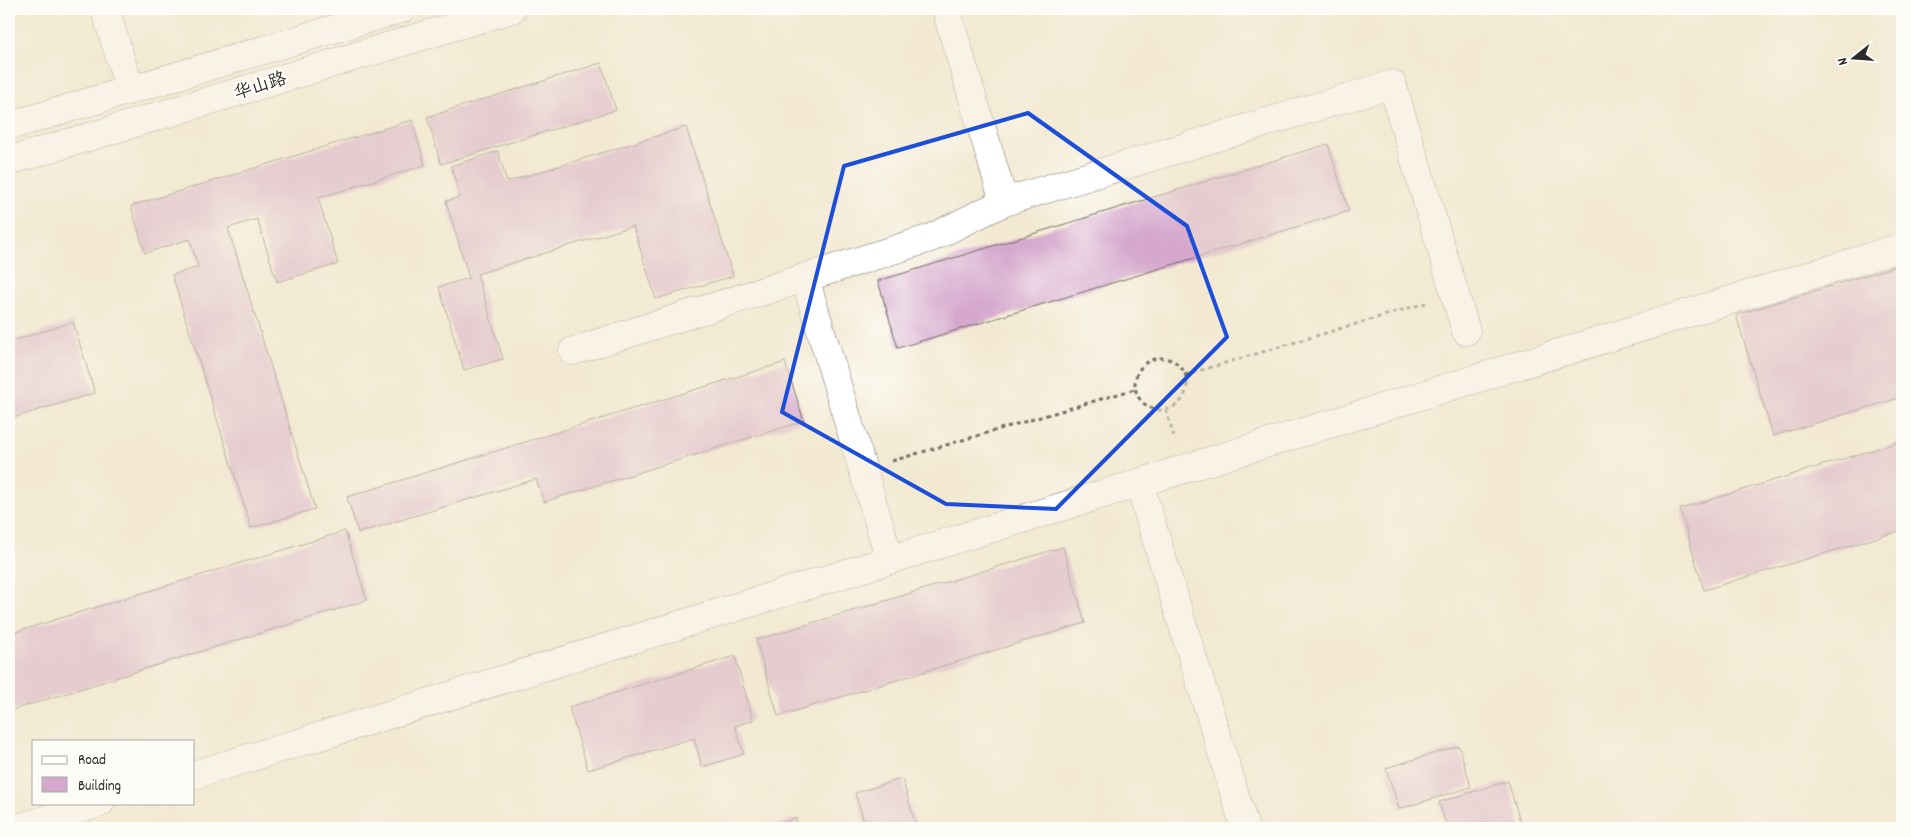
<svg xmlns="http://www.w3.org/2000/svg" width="1911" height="837" font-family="Dekko,'LXGW WenKai TC',sans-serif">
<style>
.building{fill:#d6a8ce}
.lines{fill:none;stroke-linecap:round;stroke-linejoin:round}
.minor-casing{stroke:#716e65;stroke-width:29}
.path{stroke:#716e65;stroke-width:3;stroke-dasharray:4 4;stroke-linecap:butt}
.minor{stroke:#fff;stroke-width:28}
.marked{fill:none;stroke:#1d4ed8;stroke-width:4;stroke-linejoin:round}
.labels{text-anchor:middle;stroke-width:4.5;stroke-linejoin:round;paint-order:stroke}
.street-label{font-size:18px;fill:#2b2b2b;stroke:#fdfcf7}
</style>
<rect width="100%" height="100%" fill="#fdfcf7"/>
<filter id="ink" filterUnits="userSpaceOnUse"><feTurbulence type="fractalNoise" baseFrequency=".02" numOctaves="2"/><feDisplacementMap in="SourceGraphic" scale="10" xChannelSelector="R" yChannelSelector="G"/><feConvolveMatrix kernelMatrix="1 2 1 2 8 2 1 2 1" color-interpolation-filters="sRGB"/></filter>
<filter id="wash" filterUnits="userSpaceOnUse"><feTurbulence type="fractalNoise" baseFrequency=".0096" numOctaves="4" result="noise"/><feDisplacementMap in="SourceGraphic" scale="20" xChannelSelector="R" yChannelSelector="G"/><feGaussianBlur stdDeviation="1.12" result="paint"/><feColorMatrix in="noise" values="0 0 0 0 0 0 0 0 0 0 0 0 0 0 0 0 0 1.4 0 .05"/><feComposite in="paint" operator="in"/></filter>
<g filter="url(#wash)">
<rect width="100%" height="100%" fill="#f3e9d2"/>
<g id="blocks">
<g class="building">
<polygon points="601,63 616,110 441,164 427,117"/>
<polygon points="412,120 425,165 318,198 338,264 277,282 257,219 228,228 315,509 251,528 172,275 198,267 190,239 145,253 131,206"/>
<polygon points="686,127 733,276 656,299 633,226 477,274 503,359 464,370 439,287 469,278 446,201 460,197 451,166 498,151 507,182"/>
<polygon points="1328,144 1349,211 898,348 878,281"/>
<polygon points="1902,264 1902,397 1773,436 1736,315"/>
<polygon points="73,322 95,393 9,419 9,342"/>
<polygon points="785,362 804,421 544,502 536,479 358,533 347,497"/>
<polygon points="1902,441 1902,530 1704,590 1680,509"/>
<polygon points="345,531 367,600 9,711 9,634"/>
<polygon points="1063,547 1085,623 778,716 756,640"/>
<polygon points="735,656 753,720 735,726 744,754 702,767 694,738 588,770 569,707"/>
<polygon points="1459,746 1471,787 1399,809 1386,768"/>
<polygon points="902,779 917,828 866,828 855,793"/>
<polygon points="1508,781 1522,828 1447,828 1439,802"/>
<polygon points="796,818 799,828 764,828"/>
</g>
</g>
</g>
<g filter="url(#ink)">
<use href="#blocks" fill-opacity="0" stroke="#716e65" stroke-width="1"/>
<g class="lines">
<defs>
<g id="minor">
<polyline points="105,9 130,90"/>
<polyline points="946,9 1004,202 1392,84 1466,331"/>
<polyline points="9,126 401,9"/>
<polyline points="9,161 512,9"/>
<polyline points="805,278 890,560"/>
<polyline points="573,351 931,238 1004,202"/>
<polyline points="1139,483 1245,828"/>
<polyline points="194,775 1902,247"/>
<polyline points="18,828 100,803"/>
</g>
</defs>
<use href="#minor" class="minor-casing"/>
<g class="path">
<circle cx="1161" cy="384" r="26"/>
<polyline points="1185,375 1426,303"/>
<polyline points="1166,410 1175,441"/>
<polyline points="892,461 1135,389"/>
</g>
<use href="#minor" class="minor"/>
</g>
</g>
<path d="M0 0H1911V837H0ZM1028 113 1187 226 1227 337 1056 509 946 504 782 412 844 166Z" fill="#f3e9d2" fill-opacity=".55" fill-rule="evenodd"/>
<path class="marked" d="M1028 113 1187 226 1227 337 1056 509 946 504 782 412 844 166Z"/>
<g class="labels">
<g class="street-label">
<text transform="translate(260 85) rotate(-17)" y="6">华山路</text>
</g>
</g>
<rect width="1911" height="837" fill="none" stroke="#fdfcf7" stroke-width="30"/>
<rect x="32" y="740" width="162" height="65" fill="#fdfcf7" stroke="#a9a8a5"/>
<rect x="42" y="756" width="25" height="8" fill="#ffffff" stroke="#a9a8a5"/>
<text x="78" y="764" font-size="15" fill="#2b2b2b">Road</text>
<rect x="42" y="777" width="25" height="15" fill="#d6a8ce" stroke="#a9a8a5"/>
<text x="78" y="790" font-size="15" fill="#2b2b2b">Building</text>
<g transform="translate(1854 58) rotate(253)" stroke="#fdfcf7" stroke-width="4" paint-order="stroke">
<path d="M0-4L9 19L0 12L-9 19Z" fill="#2b2b2b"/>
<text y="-8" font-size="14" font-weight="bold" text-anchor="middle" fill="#2b2b2b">N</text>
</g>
</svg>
